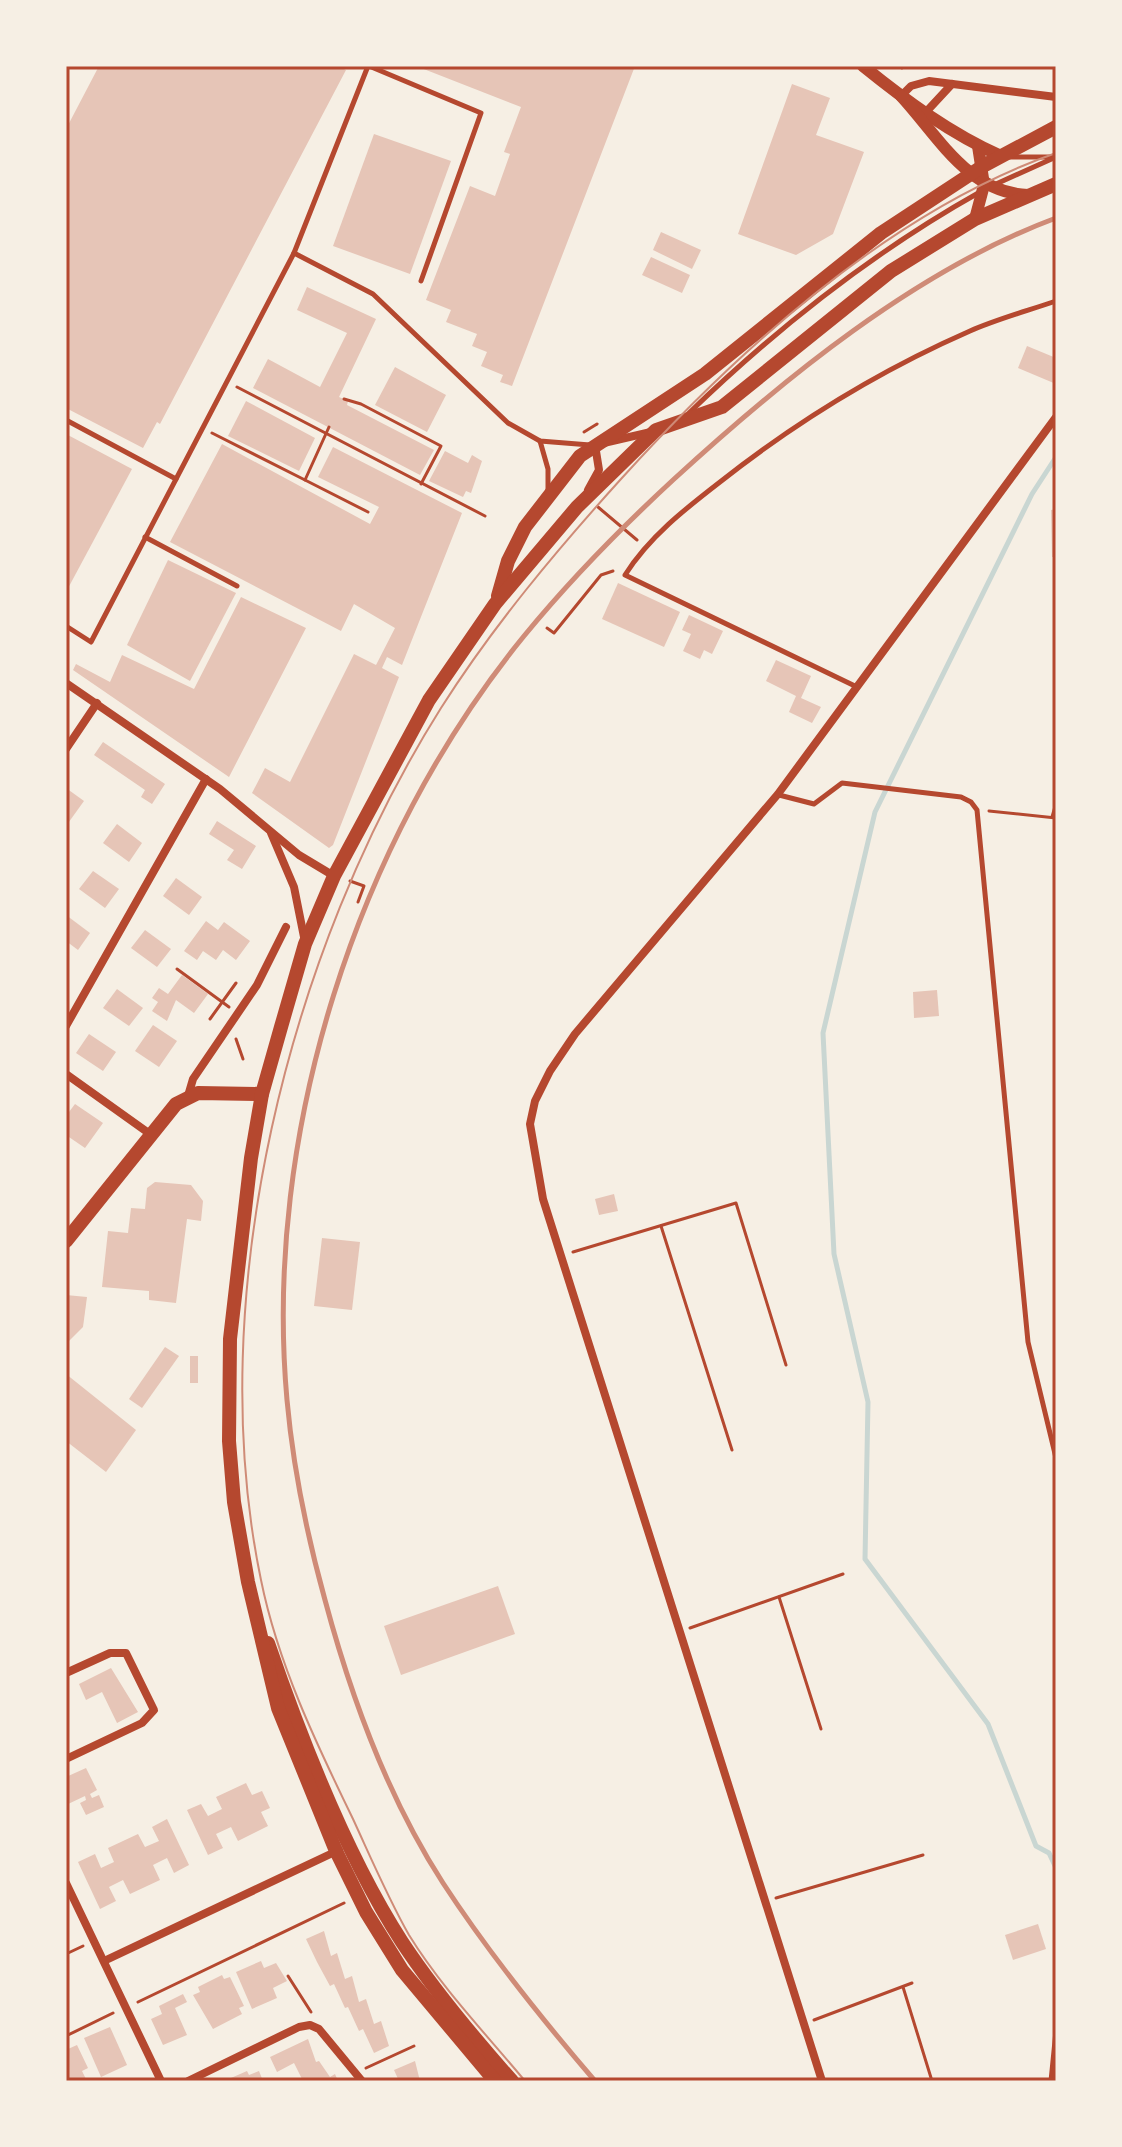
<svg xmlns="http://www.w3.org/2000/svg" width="1122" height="2147" font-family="Arial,sans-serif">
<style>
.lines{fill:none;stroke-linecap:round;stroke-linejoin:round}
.stream{stroke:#c9d6d2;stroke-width:5}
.building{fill:#e6c5b7}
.path{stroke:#b5482f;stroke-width:3}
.service{stroke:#b5482f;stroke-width:5}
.minor{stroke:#b5482f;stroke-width:8}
.tertiary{stroke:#b5482f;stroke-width:12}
.secondary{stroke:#b5482f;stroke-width:14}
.tram{stroke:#cf8b77;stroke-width:2}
.rail{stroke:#cf8b77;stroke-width:5}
.neatline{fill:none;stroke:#b5482f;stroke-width:3}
</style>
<rect width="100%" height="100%" fill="#f6efe4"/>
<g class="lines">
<polyline class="stream" points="1056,457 1032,494 875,812 823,1033 834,1254 868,1402 865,1559 988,1724 1036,1846 1049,1853 1056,1868"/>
</g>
<g class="building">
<polygon points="99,66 338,66 346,70 160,424 157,422 143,448 66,408 66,129"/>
<polygon points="416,66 635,66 512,386 500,382 503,375 481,366 487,352 472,346 477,334 446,322 451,310 426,300 470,186 495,196 510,154 504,152 521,107"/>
<polygon points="792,84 830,98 816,135 864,152 833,234 796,255 738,234"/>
<polygon points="374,134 451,161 410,274 333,246"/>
<polygon points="661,232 701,250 692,269 653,250"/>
<polygon points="651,257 690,275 682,293 642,275"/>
<polygon points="307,287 376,319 339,397 348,401 347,405 434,450 420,475 253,388 268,359 320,387 347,333 297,310"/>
<polygon points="1027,346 1056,358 1056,384 1018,368"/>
<polygon points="395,367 446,395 427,432 375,405"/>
<polygon points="246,401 315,438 299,471 228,436"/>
<polygon points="66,434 132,469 66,592"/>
<polygon points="222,444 370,524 379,507 318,477 333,447 462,513 402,665 387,657 382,668 399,677 333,845 329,848 252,793 265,768 290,782 354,654 376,665 395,628 354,604 341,631 170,542"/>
<polygon points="445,451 468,463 472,455 482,461 471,493 466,491 463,497 429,481"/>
<polygon points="1056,509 1056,557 1052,557 1051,510"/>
<polygon points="168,560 236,593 190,681 127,645"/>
<polygon points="618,583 680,612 664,647 602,619"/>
<polygon points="241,597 306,628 229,777 73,670 76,664 110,682 122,655 194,689"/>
<polygon points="689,615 723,631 712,654 704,650 700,659 683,651 691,634 682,630"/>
<polygon points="776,660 811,676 801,698 821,707 812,723 789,712 796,696 766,681"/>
<polygon points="103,742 165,784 152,804 141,797 145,790 94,755"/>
<polygon points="66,788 84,801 66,826"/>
<polygon points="217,821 256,846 242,869 227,860 234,850 209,834"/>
<polygon points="117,824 142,843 129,862 103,843"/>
<polygon points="93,871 119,889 105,908 79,889"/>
<polygon points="176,878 202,897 189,915 163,896"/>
<polygon points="66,915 90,933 78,950 66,941"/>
<polygon points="206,921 218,930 224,922 250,941 236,960 223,950 216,960 203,951 197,960 184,951"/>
<polygon points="145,930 171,949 157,967 131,948"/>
<polygon points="182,975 208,994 194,1013 176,1000 167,1021 152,1011 158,1002 152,998 159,988 168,994"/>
<polygon points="117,989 143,1008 129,1026 103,1008"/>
<polygon points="937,990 939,1016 914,1018 913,992"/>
<polygon points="153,1025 177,1041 159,1067 135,1051"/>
<polygon points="89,1034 116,1052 103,1071 76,1053"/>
<polygon points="75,1104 103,1123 85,1148 66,1135 66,1116"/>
<polygon points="155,1182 191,1185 203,1201 201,1221 187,1219 176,1303 149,1300 149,1291 102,1287 108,1231 128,1233 131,1208 145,1209 147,1188"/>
<polygon points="614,1194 618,1211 599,1215 595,1199"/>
<polygon points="322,1238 360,1242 352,1310 314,1306"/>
<polygon points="66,1295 87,1297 83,1327 66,1344"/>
<polygon points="165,1347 179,1356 142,1408 129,1399"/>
<rect x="190" y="1356" width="8" height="27"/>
<polygon points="66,1374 136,1430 106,1472 66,1441"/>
<polygon points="498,1586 515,1634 401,1675 384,1626"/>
<polygon points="111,1668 138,1712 117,1723 102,1692 86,1700 79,1684"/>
<polygon points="86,1768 97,1790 90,1794 92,1798 99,1795 104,1807 86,1815 80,1803 86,1800 85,1796 66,1805 66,1777"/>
<polygon points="246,1783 252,1795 262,1791 270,1808 261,1812 268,1826 238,1841 231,1827 216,1834 223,1848 208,1855 187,1810 201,1804 208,1816 222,1809 216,1797"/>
<polygon points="167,1819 189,1865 174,1873 167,1858 153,1865 160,1880 130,1894 123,1880 109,1887 116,1901 100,1909 78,1862 95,1854 101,1868 114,1862 108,1848 138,1834 145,1847 159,1841 152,1827"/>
<polygon points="1038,1924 1046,1949 1013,1960 1005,1935"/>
<polygon points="324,1931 331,1956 337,1953 345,1979 352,1976 359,2002 366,1999 374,2024 381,2021 389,2046 374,2053 363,2029 359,2031 348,2007 345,2008 334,1984 330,1986 317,1962 306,1939"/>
<polygon points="261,1961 264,1968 276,1963 287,1981 273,1988 277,1998 252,2009 236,1972"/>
<polygon points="222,1975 224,1979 230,1977 244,2006 239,2008 242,2014 213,2029 193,1995 200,1992 198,1987"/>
<polygon points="183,1994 187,2002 175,2008 187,2035 163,2045 151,2019 162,2014 159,2006"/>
<polygon points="110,2027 127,2065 101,2077 84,2038"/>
<polygon points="308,2039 316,2062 319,2061 330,2077 335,2074 338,2081 303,2081 294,2063 277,2072 270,2057"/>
<polygon points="77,2045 88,2068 82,2071 87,2081 66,2081 66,2055 68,2049"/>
<polygon points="415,2061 420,2081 399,2081 394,2070"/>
<polygon points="247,2071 249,2075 259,2071 263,2081 224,2081"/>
</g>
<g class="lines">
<g class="path">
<polyline points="899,66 902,68"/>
<polyline points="237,387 485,516"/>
<polyline points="344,399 361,404 441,446 421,484"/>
<polyline points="329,427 305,480 368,512"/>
<polyline points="584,432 597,424"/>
<polyline points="212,433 305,480"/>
<polyline points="598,507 637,540"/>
<polyline points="547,628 554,633 601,575 613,571"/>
<polyline points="989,811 1056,818"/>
<polyline points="1052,817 1056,803"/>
<polyline points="350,881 364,886 358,902"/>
<polyline points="177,969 229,1007"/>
<polyline points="210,1019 236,983"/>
<polyline points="236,1039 243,1059"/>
<polyline points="661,1226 732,1450"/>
<polyline points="573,1252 736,1203 786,1365"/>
<polyline points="779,1597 821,1729"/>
<polyline points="690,1628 843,1574"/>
<polyline points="776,1898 923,1855"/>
<polyline points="66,1954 83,1946"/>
<polyline points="288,1976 311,2012"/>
<polyline points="903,1987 932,2081"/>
<polyline points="138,2002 344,1903"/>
<polyline points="814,2020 912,1983"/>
<polyline points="66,2036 113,2013"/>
<polyline points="366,2068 414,2046"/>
</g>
<g class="service">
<polyline points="369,66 481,113 421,281"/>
<polyline points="1009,157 1051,157"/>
<polyline points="996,184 1056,157"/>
<polyline points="294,253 373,294 508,423 540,441 590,445"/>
<path d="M689 413C777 328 873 252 980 192"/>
<polyline points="66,420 176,479"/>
<polyline points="540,441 548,469 548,491"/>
<polyline points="145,537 237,586"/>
<polyline points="66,626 91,642 294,253 368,66"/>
<path d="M857 687 625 575C649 537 685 509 720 482 796 422 881 370 970 331 997 319 1027 311 1056 301"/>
<polyline points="779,795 814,804 842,783 961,797 971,802 977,810 1028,1342 1056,1458"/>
<polyline points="1051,2081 1056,2031"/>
</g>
<g class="minor">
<polyline points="901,96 911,86 929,81 1056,97"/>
<polyline points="926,112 952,84"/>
<polyline points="588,490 599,470 595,445 651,432"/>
<polyline points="66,683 220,789 299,855 334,876"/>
<polyline points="66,749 97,703"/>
<polyline points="271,833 294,887 304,937"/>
<polyline points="66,1026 206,779"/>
<polyline points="66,1074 150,1134"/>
<polyline points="188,1096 193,1079 257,985 286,927"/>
<polyline points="66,1673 110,1653 126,1653 154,1710 142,1723 66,1759"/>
<polyline points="66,1883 161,2081"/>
<polyline points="104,1961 339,1850"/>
<polyline points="188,2081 299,2027 310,2025 319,2029 362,2081"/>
<polyline points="822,2081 543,1199 530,1124 535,1101 550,1071 575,1034 778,794 1056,417"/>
</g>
<g class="tertiary">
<path d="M863 66C905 100 951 134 1001 156"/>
<path d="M901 96C938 136 968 193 1028 195"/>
<polyline points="975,219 984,185 978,146"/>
</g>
<g class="secondary">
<polyline points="498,596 508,561 525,527 580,456 705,374 881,233 983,166 1056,127"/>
<polyline points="66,1241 176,1104 198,1093 262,1094"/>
<path d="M268 1643C301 1739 347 1857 402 1942 435 1992 473 2037 512 2081"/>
<polyline points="495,2081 402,1970 366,1912 336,1851 278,1708 248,1582 234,1502 229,1441 230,1339 251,1158 262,1094 281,1027 305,944 334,876 429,700 495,604 577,507 656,430 722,407 891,271 975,219 1056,184"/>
</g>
<path class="tram" d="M525 2081C486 2034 441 1987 409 1935 388 1898 371 1858 353 1819 316 1743 278 1664 261 1580 202 1297 288 951 441 708 493 626 556 551 621 479 737 351 891 211 1056 153"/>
<path class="rail" d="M595 2081C541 2018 488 1952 443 1883 388 1798 351 1697 325 1600 307 1535 293 1467 287 1400 263 1134 356 842 524 636 570 580 620 529 673 480 782 380 916 270 1056 218"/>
</g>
<rect width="1122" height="2147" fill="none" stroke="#f6efe4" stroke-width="136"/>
<rect x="68" y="68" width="986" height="2011" class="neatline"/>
</svg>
